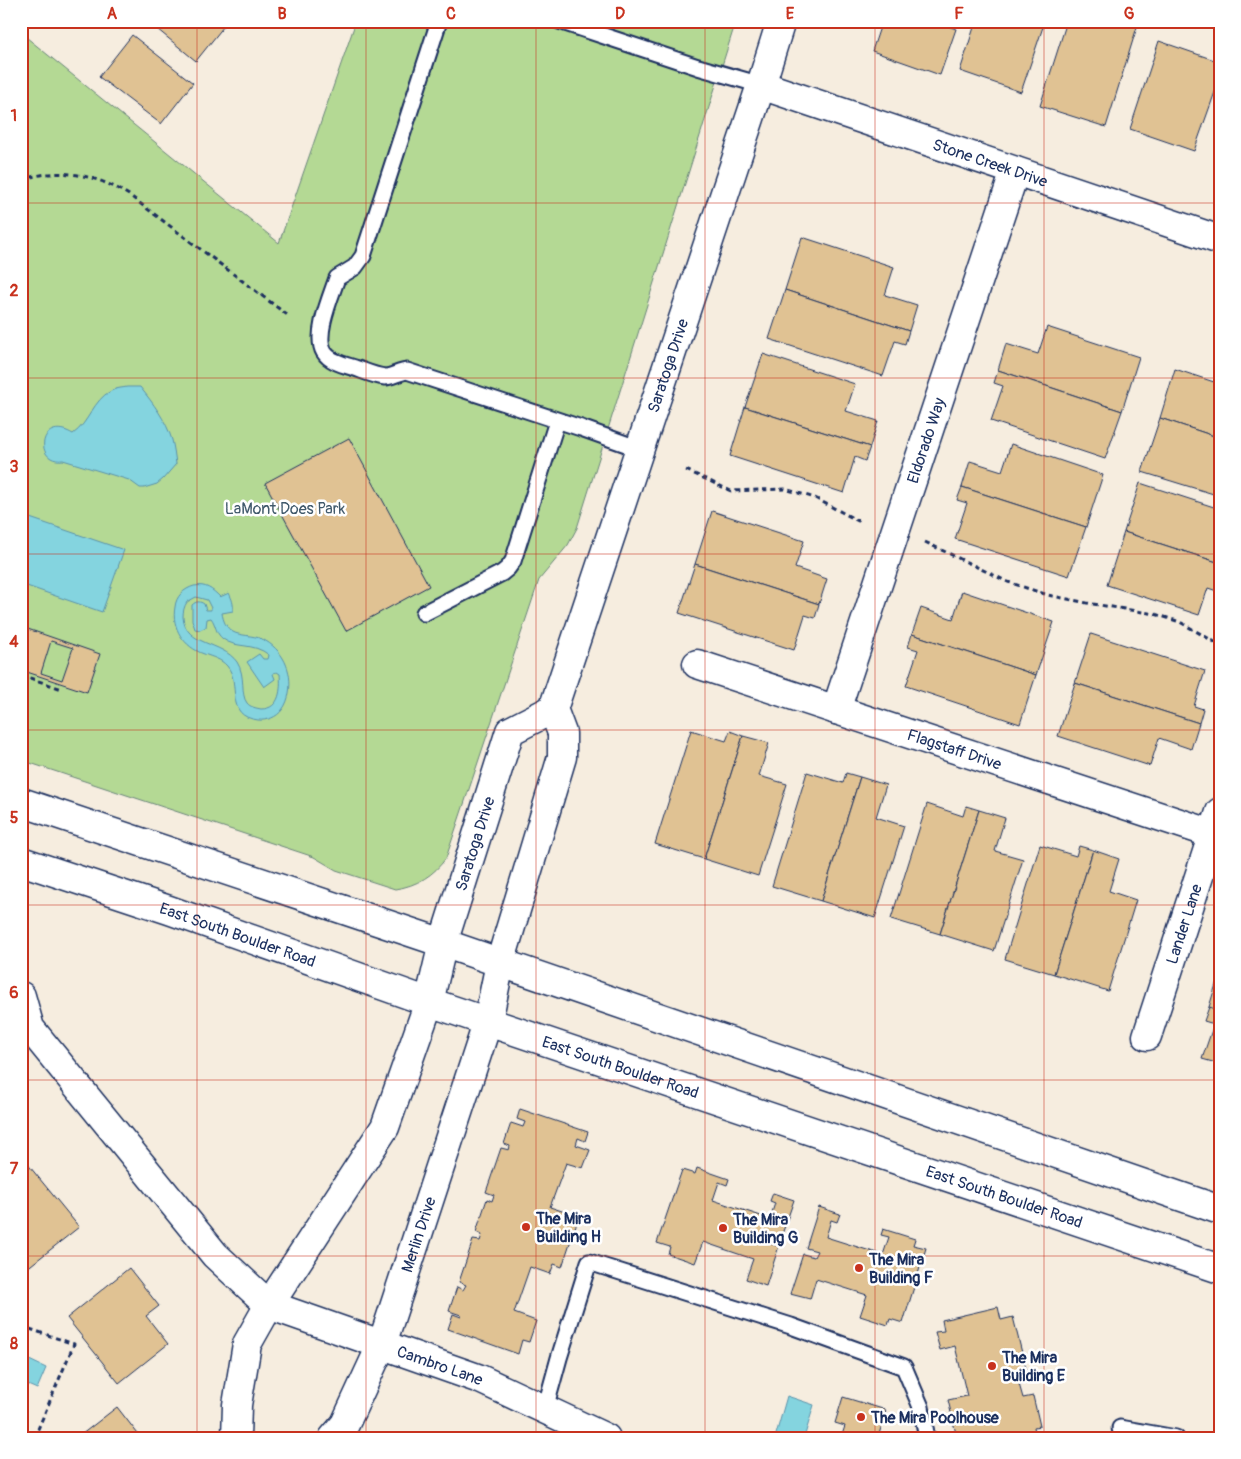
<svg xmlns="http://www.w3.org/2000/svg" width="1241" height="1459" font-family="Pangolin,sans-serif">
<style>
.green{fill:#b4d994;stroke:#688479}
.water{fill:#84d4df;stroke:#5a92ab;fill-rule:evenodd}
.building{fill:#e0c293;stroke:#1b2f5e;fill-rule:evenodd}
.lines{fill:none;stroke-linecap:round;stroke-linejoin:round}
.service-casing{stroke:#1b2f5e;stroke-width:19}
.minor-casing{stroke:#1b2f5e;stroke-width:31}
.tertiary-casing{stroke:#1b2f5e;stroke-width:31}
.secondary-casing{stroke:#1b2f5e;stroke-width:31}
.path{stroke:#1b2f5e;stroke-width:3;stroke-dasharray:5 4;stroke-linecap:butt}
.service{stroke:#fff;stroke-width:15}
.minor{stroke:#fff;stroke-width:28}
.tertiary{stroke:#fff;stroke-width:28}
.secondary{stroke:#fff;stroke-width:28}
.grid{fill:none;stroke:#c8321e;stroke-width:1;stroke-opacity:0.55}
.poi-dot{fill:#c8321e;stroke:#fff;stroke-width:2}
.labels{text-anchor:middle;stroke-width:5;stroke-linejoin:round;paint-order:stroke}
.street-label{font-size:16px;fill:#1b2f5e;stroke:#fff}
.park-label{font-size:16px;fill:#415a6c;stroke:#fff}
.poi-label{font-size:16px;font-weight:bold;fill:#1b2f5e;stroke:#fff;text-anchor:start}
.neatline{fill:none;stroke:#c8321e;stroke-width:2}
.grid-label{font-size:16px;text-anchor:middle;font-weight:bold;fill:#c8321e}
</style>
<rect width="100%" height="100%" fill="#f6eddf"/>
<filter id="ink" filterUnits="userSpaceOnUse"><feTurbulence type="fractalNoise" baseFrequency=".02" numOctaves="2"/><feDisplacementMap in="SourceGraphic" scale="10" xChannelSelector="R" yChannelSelector="G"/><feConvolveMatrix kernelMatrix="1 2 1 2 8 2 1 2 1" color-interpolation-filters="sRGB"/></filter>
<g filter="url(#ink)">
<path class="green" d="M356 21H736L577 528 568 545 539 580 446 858C434 875 417 886 395 889L336 870 314 857 21 760V33L279 243Z"/>
<g class="water">
<path d="M127 387H140C153 403 166 420 172 440 174 448 175 456 176 464L163 479 157 484 144 488H140L129 480 63 460C33 464 39 414 73 434 89 423 93 400 111 391 116 388 122 388 127 387Z"/>
<polygon points="21,515 124,550 102,612 21,584"/>
<path d="M194 586C206 584 212 589 220 597L229 593C232 599 234 604 233 611L222 613C223 620 226 628 233 632 240 636 253 635 262 639 283 649 293 671 289 693 288 699 286 705 282 710 277 717 267 721 258 720 223 716 242 683 227 666 221 659 212 657 204 654 184 647 171 628 175 607 176 596 184 589 194 586ZM196 597 207 600 211 608V610H206L204 604C200 601 196 601 192 605V620L195 629 200 630 206 627 207 619 211 618C216 624 215 633 223 639 236 649 253 642 269 655L268 659H263L259 654 247 662 264 687 275 679 273 674V673L277 672 280 674C281 688 281 709 261 709 256 708 250 707 247 703 240 694 246 676 237 662 222 641 185 646 183 617 183 611 184 607 187 602Z"/>
<polygon points="21,1356 46,1368 37,1389 21,1382"/>
<polygon points="787,1396 814,1405 804,1438 775,1438"/>
</g>
<g class="building">
<polygon points="163,21 228,21 196,61 157,29"/>
<polygon points="882,21 940,21 940,23 956,29 940,75 872,51"/>
<polygon points="976,21 1045,21 1021,92 960,71"/>
<polygon points="1067,21 1117,21 1137,27 1106,127 1040,106"/>
<polygon points="132,35 193,83 161,124 99,77"/>
<polygon points="1159,41 1220,62 1220,78 1194,151 1130,129"/>
<polygon points="802,237 894,267 885,295 917,305 909,331 785,290"/>
<polygon points="785,290 909,331 905,344 895,341 883,376 769,339"/>
<polygon points="1047,327 1139,357 1122,411 998,370 1006,344 1038,354"/>
<polygon points="763,354 855,384 846,411 878,421 870,447 745,407"/>
<polygon points="1175,369 1220,384 1220,438 1160,418"/>
<polygon points="998,370 1122,411 1105,459 991,421 1003,386 994,383"/>
<polygon points="745,407 870,447 865,461 855,457 844,493 730,456"/>
<polygon points="1160,418 1220,438 1220,496 1142,472"/>
<polygon points="349,438 429,586 346,631 265,483"/>
<polygon points="1011,444 1103,475 1086,527 962,487 970,461 1002,471"/>
<polygon points="1140,483 1220,509 1220,563 1124,532"/>
<polygon points="962,487 1086,527 1069,576 955,539 967,503 957,500"/>
<polygon points="712,511 804,541 795,568 827,579 819,604 695,564"/>
<polygon points="1124,532 1220,563 1220,592 1208,588 1199,615 1107,585"/>
<polygon points="695,564 819,604 815,618 805,615 794,650 679,613"/>
<polygon points="962,591 1054,622 1036,675 912,634 921,608 953,619"/>
<path d="M21 616 26 617 22 627 100 654 87 692 21 670ZM51 641 73 648 62 680 41 673Z"/>
<polygon points="912,634 1036,675 1020,724 906,686 918,650 908,647"/>
<polygon points="1091,634 1205,671 1194,706 1203,709 1199,723 1075,683"/>
<polygon points="1075,683 1199,723 1191,749 1159,738 1150,766 1058,736"/>
<polygon points="691,730 726,741 730,731 743,736 704,859 655,844"/>
<polygon points="743,736 769,743 759,776 787,784 758,876 704,859"/>
<polygon points="807,772 843,783 846,773 860,777 821,901 772,886"/>
<polygon points="860,777 886,785 876,817 904,826 875,918 821,901"/>
<polygon points="927,804 963,816 966,806 979,810 940,934 891,919"/>
<polygon points="979,810 1005,818 995,851 1023,859 994,951 940,934"/>
<polygon points="1040,845 1076,856 1079,846 1093,850 1054,974 1005,959"/>
<polygon points="1093,850 1119,859 1109,891 1136,900 1108,991 1054,974"/>
<polygon points="1217,981 1220,982 1220,1011 1209,1007"/>
<polygon points="1209,1007 1220,1011 1220,1064 1202,1059 1214,1024 1204,1021"/>
<polygon points="520,1109 588,1132 585,1141 578,1138 576,1145 590,1150 583,1168 566,1163 550,1207 571,1214 569,1220 577,1222 562,1267 554,1264 550,1274 530,1267 514,1313 536,1321 529,1342 522,1340 518,1354 448,1329 453,1314 461,1317 461,1315 449,1311 457,1287 463,1290 466,1285 459,1282 473,1240 480,1241 482,1235 476,1232 487,1199 492,1201 494,1195 486,1192 501,1148 509,1150 510,1146 504,1144 511,1123 523,1127 525,1122 517,1119"/>
<polygon points="21,1156 79,1227 21,1273"/>
<polygon points="697,1168 729,1179 727,1185 719,1182 713,1200 770,1219 775,1203 770,1201 773,1193 794,1200 780,1240 769,1236 767,1243 779,1246 766,1286 746,1279 753,1259 703,1242 695,1263 668,1254 670,1247 657,1243 682,1170 695,1174"/>
<polygon points="819,1207 840,1214 837,1222 831,1220 826,1237 883,1255 889,1237 881,1235 883,1229 915,1239 913,1245 926,1248 903,1323 890,1319 888,1325 860,1316 867,1295 816,1279 810,1299 790,1294 803,1254 814,1257 817,1251 806,1248"/>
<polygon points="129,1268 159,1306 146,1316 168,1344 119,1383 67,1318"/>
<polygon points="998,1307 1001,1320 1013,1317 1029,1381 1019,1384 1023,1398 1033,1396 1040,1426 1034,1427 1036,1437 1044,1436 1044,1438 957,1438 948,1400 967,1396 955,1346 940,1350 935,1332 944,1331 942,1320"/>
<polygon points="843,1397 886,1410 878,1438 841,1438 845,1426 835,1423"/>
<polygon points="117,1407 141,1438 77,1438"/>
</g>
<g class="lines">
<defs>
<g id="service">
<path d="M439 21 363 256 355 267 337 278C331 296 314 335 324 352 330 362 345 365 355 368 364 371 375 376 385 377 391 377 399 372 407 371L581 428 640 449"/>
<polyline points="559,21 698,67 761,85"/>
<polyline points="424,613 502,573 508,568 513,561 557,421"/>
<polyline points="545,1409 559,1358 589,1262 791,1326 904,1367 921,1407 927,1438"/>
<polyline points="1122,1438 1120,1428 1176,1438"/>
</g>
<g id="minor">
<path id="s1" d="M761 85 1220 240"/>
<path id="s2" d="M697 664 1213 834"/>
<path id="s3" d="M836 710 1015 171"/>
<path id="s4" d="M21 996 30 1028 215 1255 269 1305 480 1379 606 1438"/>
<path id="s5" d="M1147 1036 1220 812"/>
<polyline points="236,1438 237,1405 247,1344 269,1305 385,1127 429,1002"/>
<path id="s6" d="M333 1438 345 1424 382 1344 488 1021"/>
</g>
<g id="tertiary">
<path id="s7" d="M429 1002 443 943 510 731 553 709"/>
<path id="s8" d="M488 1021 500 963 562 757V733L553 709 761 85 781 21"/>
</g>
<g id="secondary">
<polyline points="21,802 443,943 1220,1210"/>
<path id="s9" d="M21 861 169 910 429 1002 1220 1269"/>
</g>
</defs>
<use href="#service" class="service-casing"/>
<use href="#minor" class="minor-casing"/>
<use href="#tertiary" class="tertiary-casing"/>
<use href="#secondary" class="secondary-casing"/>
<g class="path">
<polyline points="21,32 30,21"/>
<path d="M21 180C59 167 95 174 129 195L290 317"/>
<polyline points="686,470 731,491 785,489 815,498 860,522"/>
<polyline points="925,542 1008,582 1048,595 1087,603 1155,614 1180,622 1220,645"/>
<polyline points="21,675 62,689"/>
<polyline points="21,1326 74,1344 38,1429 28,1438"/>
</g>
<use href="#service" class="service"/>
<use href="#minor" class="minor"/>
<use href="#tertiary" class="tertiary"/>
<use href="#secondary" class="secondary"/>
</g>
</g>
<path class="grid" d="M197 21V1438M366 21V1438M536 21V1438M705 21V1438M875 21V1438M1044 21V1438M21 203H1220M21 378H1220M21 554H1220M21 730H1220M21 905H1220M21 1080H1220M21 1256H1220"/>
<g class="poi-dot">
<circle cx="526" cy="1227" r="5"/>
<circle cx="723" cy="1228" r="5"/>
<circle cx="859" cy="1268" r="5"/>
<circle cx="992" cy="1366" r="5"/>
<circle cx="861" cy="1417" r="5"/>
</g>
<g class="labels">
<g class="street-label">
<text dy="6" stroke="none"><textPath href="#s1" startOffset="242">Stone Creek Drive</textPath></text>
<text dy="6" stroke="none"><textPath href="#s8" startOffset="686">Saratoga Drive</textPath></text>
<text dy="6" stroke="none"><textPath href="#s3" startOffset="284">Eldorado Way</textPath></text>
<text dy="6" stroke="none"><textPath href="#s2" startOffset="271">Flagstaff Drive</textPath></text>
<text dy="6" stroke="none"><textPath href="#s7" startOffset="165">Saratoga Drive</textPath></text>
<text dy="6" stroke="none"><textPath href="#s5" startOffset="118">Lander Lane</textPath></text>
<text dy="6" stroke="none"><textPath href="#s9" startOffset="229">East South Boulder Road</textPath></text>
<text dy="6" stroke="none"><textPath href="#s9" startOffset="634">East South Boulder Road</textPath></text>
<text dy="6" stroke="none"><textPath href="#s9" startOffset="1039">East South Boulder Road</textPath></text>
<text dy="6" stroke="none"><textPath href="#s6" startOffset="222">Merlin Drive</textPath></text>
<text dy="6" stroke="none"><textPath href="#s4" startOffset="581">Cambro Lane</textPath></text>
</g>
<g class="park-label">
<text x="285" y="514">LaMont Does Park</text>
</g>
<g class="poi-label">
<text x="536" y="1224">The Mira<tspan x="536" dy="18">Building H</tspan></text>
<text x="733" y="1225">The Mira<tspan x="733" dy="18">Building G</tspan></text>
<text x="869" y="1265">The Mira<tspan x="869" dy="18">Building F</tspan></text>
<text x="1002" y="1363">The Mira<tspan x="1002" dy="18">Building E</tspan></text>
<text x="871" y="1423">The Mira Poolhouse</text>
</g>
</g>
<rect width="1241" height="1459" fill="none" stroke="#fff" stroke-width="55"/>
<rect x="28" y="28" width="1186" height="1404" class="neatline"/>
<g class="grid-label">
<text x="112" y="19">A</text>
<text x="282" y="19">B</text>
<text x="451" y="19">C</text>
<text x="620" y="19">D</text>
<text x="790" y="19">E</text>
<text x="959" y="19">F</text>
<text x="1129" y="19">G</text>
<text x="14" y="121">1</text>
<text x="14" y="296">2</text>
<text x="14" y="472">3</text>
<text x="14" y="647">4</text>
<text x="14" y="823">5</text>
<text x="14" y="998">6</text>
<text x="14" y="1174">7</text>
<text x="14" y="1349">8</text>
</g>
</svg>
